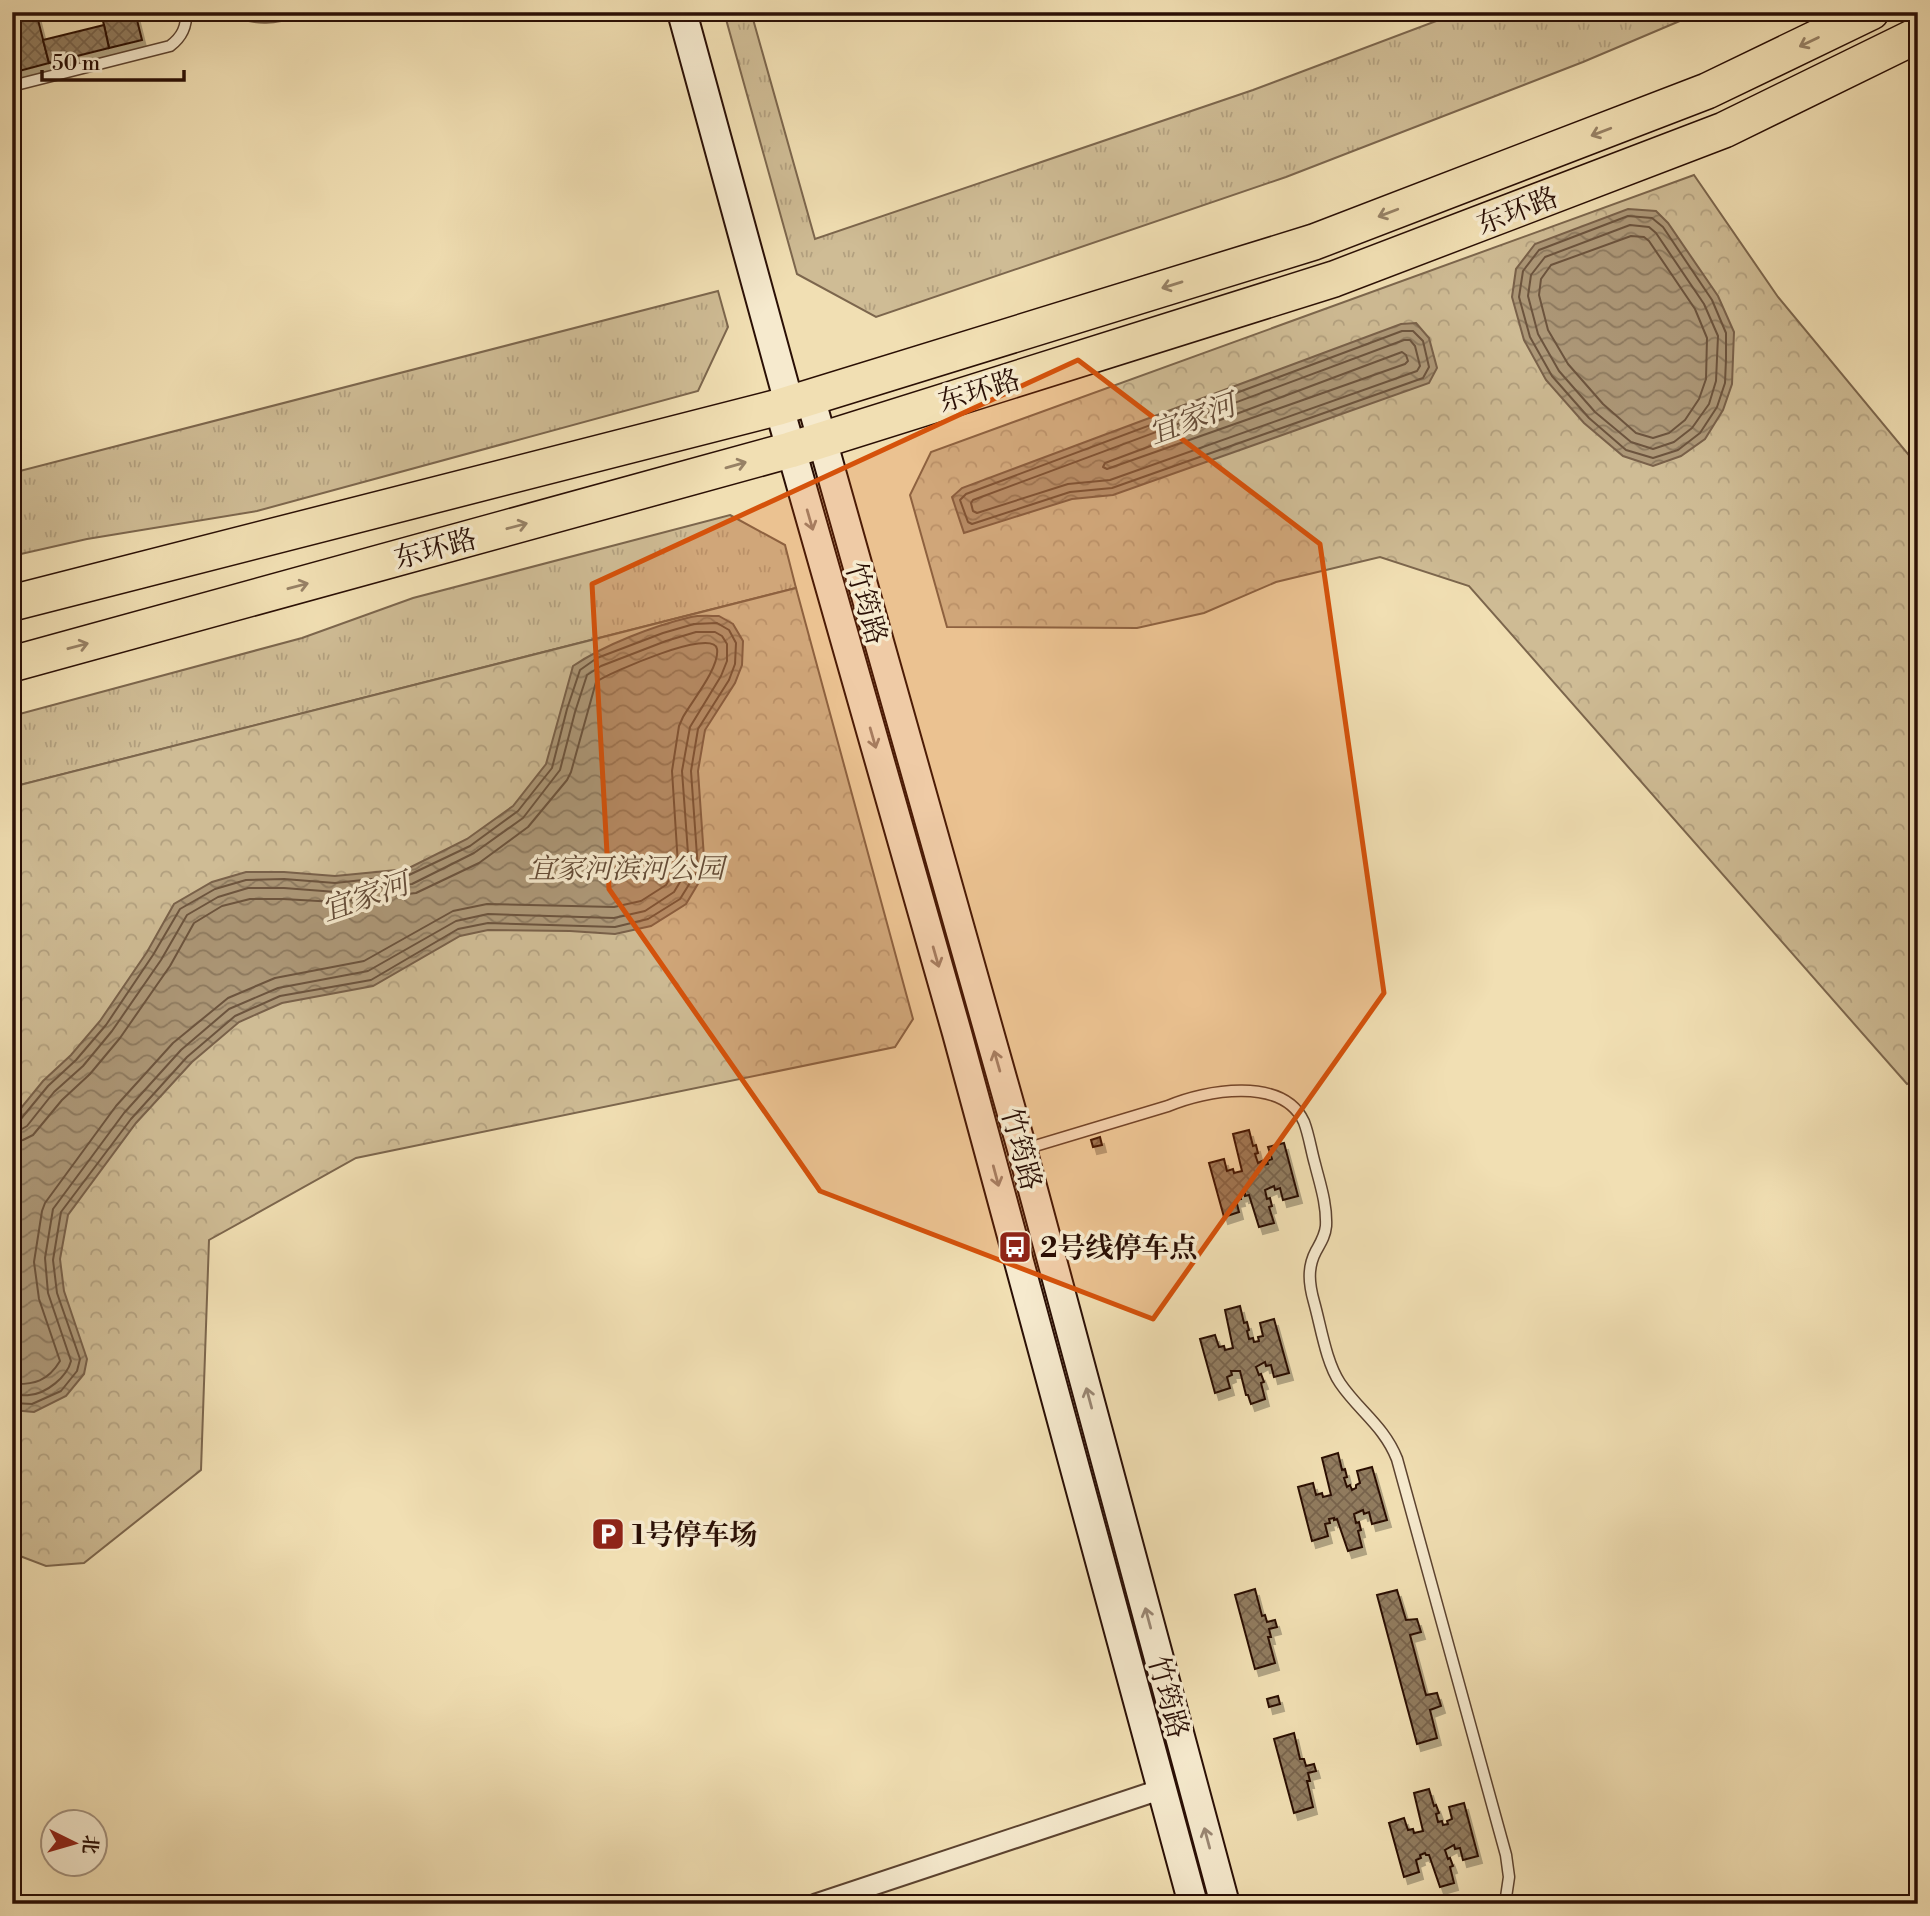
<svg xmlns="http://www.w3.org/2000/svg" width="1930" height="1916" font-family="'Libre Bodoni','Noto Serif SC',serif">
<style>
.grass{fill:url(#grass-tufts);stroke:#7c664d;stroke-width:2}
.forest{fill:url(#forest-crowns);stroke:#7c664d;stroke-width:2}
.pitch{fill:#cfbc95;stroke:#7c664d;stroke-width:2}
.water{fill:url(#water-waves);stroke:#79614a;stroke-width:2}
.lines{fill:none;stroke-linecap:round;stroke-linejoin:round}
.shore{stroke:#6c543e;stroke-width:2}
.building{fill:url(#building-cross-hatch);stroke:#2a0f05;stroke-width:2;filter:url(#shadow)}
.lane-casing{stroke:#5c4330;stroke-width:13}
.street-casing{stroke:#5c4330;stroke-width:23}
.secondary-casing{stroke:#2a0f05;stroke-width:32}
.highway-casing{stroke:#2a0f05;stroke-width:38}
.lane{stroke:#f6eace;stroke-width:10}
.street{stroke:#f6eace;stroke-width:19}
.secondary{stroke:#f6eace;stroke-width:28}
.highway{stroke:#f1dfb3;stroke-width:35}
.oneway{stroke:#978165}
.oneway2{stroke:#9a8774}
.marked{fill:#d5520b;fill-opacity:0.2;stroke:#d5520b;stroke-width:5;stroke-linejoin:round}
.labels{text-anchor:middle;stroke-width:7;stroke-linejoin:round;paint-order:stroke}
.street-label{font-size:28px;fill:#2a0f05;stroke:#f6eace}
.park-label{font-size:28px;font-style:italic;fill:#644c37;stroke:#f6eace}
.poi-label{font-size:28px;font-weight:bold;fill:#2a0f05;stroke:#f6eace;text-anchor:start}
.water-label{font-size:30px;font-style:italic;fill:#654d39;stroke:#f6eace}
</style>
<defs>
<pattern id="grass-tufts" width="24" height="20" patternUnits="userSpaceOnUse" patternTransform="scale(1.75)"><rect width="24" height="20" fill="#cfbc95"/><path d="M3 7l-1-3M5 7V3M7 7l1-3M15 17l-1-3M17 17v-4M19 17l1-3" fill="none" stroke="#b2a07f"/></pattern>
<pattern id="forest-crowns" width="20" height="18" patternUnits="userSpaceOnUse" patternTransform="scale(1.75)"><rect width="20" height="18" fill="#cfbc95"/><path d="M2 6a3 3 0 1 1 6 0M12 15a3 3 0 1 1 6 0" fill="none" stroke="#b2a07f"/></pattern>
<pattern id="water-waves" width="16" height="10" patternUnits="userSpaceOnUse" patternTransform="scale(1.75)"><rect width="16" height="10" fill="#ad9878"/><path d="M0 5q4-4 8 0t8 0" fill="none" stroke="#8d7a60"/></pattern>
<pattern id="building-cross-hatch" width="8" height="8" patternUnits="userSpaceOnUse" patternTransform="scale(1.75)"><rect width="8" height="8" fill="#917b5f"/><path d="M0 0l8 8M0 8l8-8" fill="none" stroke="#77634c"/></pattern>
<filter id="shadow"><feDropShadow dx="4" dy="7" stdDeviation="0" flood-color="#0004"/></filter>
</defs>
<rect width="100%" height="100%" fill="#f1dfb3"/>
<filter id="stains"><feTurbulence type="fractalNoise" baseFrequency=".00286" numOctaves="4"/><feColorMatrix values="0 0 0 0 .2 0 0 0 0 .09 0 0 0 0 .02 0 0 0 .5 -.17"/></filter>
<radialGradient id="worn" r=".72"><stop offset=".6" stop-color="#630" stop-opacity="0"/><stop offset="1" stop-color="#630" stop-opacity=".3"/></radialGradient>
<g class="grass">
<polygon points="724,12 751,12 815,239 1253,90 1460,12 1701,12 1583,62 1286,177 876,317 797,274"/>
<polygon points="718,291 728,327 698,391 257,511 87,539 12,556 12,473"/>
<polygon points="730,515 785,545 796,588 12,787 12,716 302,638 413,598"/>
</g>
<g class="forest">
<polygon points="1694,175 1778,297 1918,466 1918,1079 1907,1084 1469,586 1380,557 1276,582 1204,613 1137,628 947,627 910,495 931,452"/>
<polygon points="796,588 913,1019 895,1047 356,1158 209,1240 201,1470 84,1563 46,1566 12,1553 12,787"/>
</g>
<path class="pitch" d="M225 12H318C283 21 259 31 225 12Z"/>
<g class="water">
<polygon points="1628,209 1656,211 1668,223 1718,296 1734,332 1732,384 1723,410 1705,439 1681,456 1653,466 1623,456 1584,423 1546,380 1524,340 1512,297 1516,269 1535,244"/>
<polygon points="1416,323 1429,338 1437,368 1429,383 1113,495 1072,499 964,533 952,497 962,488 1401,324"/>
<path d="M719 616 733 624 743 641 742 665 735 683 705 730 698 771 705 872 686 904 651 926 615 934 570 931 488 930 460 936 373 986 282 1003 239 1022 192 1062 136 1123 68 1215 60 1259 64 1291 87 1359 84 1374 66 1396 34 1412 12 1410V1119L43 1081 71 1055 100 1021 147 952 174 904 212 882 246 872H284L335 876 407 869 467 839 513 806 546 764 573 666C604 645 653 626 691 617 700 615 710 616 719 616Z"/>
</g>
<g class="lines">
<g class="shore">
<polygon points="1628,216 1652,218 1663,227 1712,300 1726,333 1726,359 1725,383 1717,407 1700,433 1678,450 1653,458 1626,450 1589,418 1552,376 1530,337 1519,297 1523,271 1539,250"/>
<polygon points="1630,225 1649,227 1656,233 1704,304 1718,336 1716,381 1709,404 1692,428 1674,442 1653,449 1631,442 1595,412 1559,371 1538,334 1528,296 1531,275 1545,257"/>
<polygon points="1631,236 1644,237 1649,241 1695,309 1707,338 1706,379 1699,399 1685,420 1669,433 1653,438 1636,433 1603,404 1568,364 1548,330 1539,295 1541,279 1551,265"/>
<polygon points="1402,331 1413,331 1423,341 1429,367 1423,378 1112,488 1070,492 972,524 968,522 960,500 966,494"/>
<polygon points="1404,340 1410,340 1415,346 1420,366 1417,371 1110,480 1068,484 977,513 973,511 971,503 973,500"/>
<polygon points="1402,352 1406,355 1408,361 1405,364 1107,469 1103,467 1105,463"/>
<polyline points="12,1122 20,1120 48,1086 76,1060 106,1025 153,955 180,909 215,889 246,880 284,879 335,883 409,875 470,846 518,811 552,768 567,709 580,670 597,658 663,633 694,624 717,623 729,630 736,643 735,664 729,680 698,729 691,771 698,870 680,899 648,919 615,927 488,923 458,929 371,980 280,996 235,1016 187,1057 131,1119 61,1212 53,1260 57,1293 80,1359 77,1371 61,1391 32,1404 12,1403"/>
<path d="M12 1131 20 1130 27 1126 54 1092 83 1066 112 1031 161 960 187 915 218 897 248 888H284L336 892 412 884 474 853 523 818 560 770 575 712 587 675 601 666 666 641 696 632H715L722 636 727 644V661L721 676 690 727 682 771 689 867 674 892 645 911 614 918 488 914 456 921 368 971 278 988 229 1009 181 1050 124 1113 53 1209 45 1258 48 1293 71 1361C67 1377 46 1394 29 1395 24 1396 18 1394 12 1394"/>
<path d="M12 1142 23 1140 33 1135 62 1100 90 1074 120 1038 170 966 194 923 222 906 250 899H283L336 902 416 893 479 863 528 827 567 780 571 772 596 682C609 673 713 627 717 649 720 667 692 701 683 717L679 726 672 771 678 865 666 885 641 901 614 907 487 904 453 911 364 961 275 978 228 998 173 1043 116 1106 45 1203 42 1211 34 1262 39 1299 60 1361C48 1381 34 1385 12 1384"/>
</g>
</g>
<g class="building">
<polygon points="12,12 36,12 49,63 19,71 12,44"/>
<polygon points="101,12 135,12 142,40 109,48"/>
<polygon points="104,25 109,48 49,63 43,40"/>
<polygon points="12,44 19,71 12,72"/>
<polygon points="1249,1130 1253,1146 1256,1145 1258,1153 1255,1154 1258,1163 1262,1161 1263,1165 1268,1164 1267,1161 1272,1159 1268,1147 1284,1143 1298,1196 1283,1200 1280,1188 1275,1190 1274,1186 1265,1190 1267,1199 1270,1198 1272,1206 1269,1207 1274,1223 1259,1227 1249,1195 1245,1196 1245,1194 1240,1195 1241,1199 1236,1200 1239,1212 1224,1217 1209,1163 1224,1159 1227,1171 1233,1169 1234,1173 1242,1171 1233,1134"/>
<polygon points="1100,1137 1102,1145 1093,1147 1091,1140"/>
<polygon points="1240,1306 1244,1323 1247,1322 1249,1330 1247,1331 1249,1339 1253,1338 1254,1342 1259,1341 1258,1337 1263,1336 1260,1323 1274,1319 1289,1373 1274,1377 1271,1365 1266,1366 1265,1362 1256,1367 1259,1375 1261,1374 1264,1382 1261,1383 1265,1399 1251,1404 1248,1395 1246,1395 1240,1371 1231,1371 1232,1375 1227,1377 1230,1388 1215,1393 1200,1339 1215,1335 1219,1347 1224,1346 1225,1350 1233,1348 1225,1310"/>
<polygon points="1338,1453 1342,1470 1345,1469 1347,1477 1344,1478 1347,1487 1350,1485 1352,1490 1356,1488 1356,1485 1360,1483 1357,1471 1372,1467 1387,1520 1372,1524 1369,1512 1364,1514 1363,1510 1354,1514 1356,1523 1359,1522 1361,1530 1358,1531 1362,1547 1348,1551 1337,1519 1334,1520 1334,1518 1329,1519 1330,1523 1325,1524 1328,1536 1312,1541 1298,1487 1313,1483 1316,1495 1322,1493 1323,1497 1331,1495 1322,1458"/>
<polygon points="1255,1589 1262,1616 1265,1615 1267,1622 1275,1620 1277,1627 1269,1629 1271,1637 1268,1637 1275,1663 1255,1669 1235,1595"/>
<polygon points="1397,1590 1406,1620 1417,1619 1421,1632 1410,1635 1426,1695 1437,1693 1441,1706 1430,1710 1437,1738 1417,1744 1377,1595"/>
<polygon points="1278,1696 1280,1704 1269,1707 1267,1699"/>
<polygon points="1294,1733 1300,1759 1304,1759 1306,1766 1314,1764 1316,1771 1308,1773 1310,1781 1307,1781 1313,1807 1294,1813 1274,1739"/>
<polygon points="1429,1789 1434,1806 1436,1805 1439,1813 1436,1814 1438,1822 1442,1821 1443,1825 1448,1824 1447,1821 1452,1819 1449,1807 1464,1803 1478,1856 1463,1860 1460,1848 1455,1849 1454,1845 1445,1850 1448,1859 1450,1858 1453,1866 1450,1867 1454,1883 1440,1887 1429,1855 1426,1855 1425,1853 1420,1855 1421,1858 1416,1860 1419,1872 1404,1877 1389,1823 1404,1818 1408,1830 1413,1829 1414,1833 1423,1831 1414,1793"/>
</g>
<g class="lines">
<defs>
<g id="lane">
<path d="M12 86 170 46C182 37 187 27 186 12"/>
<path d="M1025 1149 1168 1106C1205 1090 1283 1076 1304 1122 1309 1135 1311 1150 1315 1164 1320 1184 1327 1204 1326 1226 1325 1236 1321 1242 1316 1251 1307 1268 1309 1284 1314 1302 1321 1327 1326 1362 1340 1383 1359 1411 1384 1426 1397 1459L1506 1855 1509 1877 1505 1904"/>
</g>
<polyline id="street" points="816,1904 1162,1789"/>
<g id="secondary">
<polyline points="682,12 789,403"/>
<polyline points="810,397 1022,1149 1225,1904"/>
<polyline points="779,407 957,1033 1193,1904"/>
</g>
<g id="highway">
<polyline points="12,603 779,407 1314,242 1707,91 1871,12"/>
<polyline points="12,664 790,450 1334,279 1724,130 1918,35"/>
</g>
</defs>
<use href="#lane" class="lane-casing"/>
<use href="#street" class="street-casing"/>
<use href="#secondary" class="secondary-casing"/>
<use href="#highway" class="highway-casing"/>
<use href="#lane" class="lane"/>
<use href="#street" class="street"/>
<use href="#secondary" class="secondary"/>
<use href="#highway" class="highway"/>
</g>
<defs><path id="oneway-shaft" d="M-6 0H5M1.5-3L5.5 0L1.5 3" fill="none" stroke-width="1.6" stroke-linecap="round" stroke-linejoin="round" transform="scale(1.75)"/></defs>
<g class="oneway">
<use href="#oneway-shaft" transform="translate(1809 42) rotate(154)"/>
<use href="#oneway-shaft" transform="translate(1601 132) rotate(159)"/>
<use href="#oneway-shaft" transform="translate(1388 213) rotate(159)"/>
<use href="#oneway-shaft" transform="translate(1172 285) rotate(163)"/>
<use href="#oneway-shaft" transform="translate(736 465) rotate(-16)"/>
<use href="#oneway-shaft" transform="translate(517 526) rotate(-15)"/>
<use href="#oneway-shaft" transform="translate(298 586) rotate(-15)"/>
<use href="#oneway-shaft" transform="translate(78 646) rotate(-15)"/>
</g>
<g class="oneway2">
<use href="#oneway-shaft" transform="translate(810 520) rotate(74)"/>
<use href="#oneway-shaft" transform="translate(873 738) rotate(74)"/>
<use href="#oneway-shaft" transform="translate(936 957) rotate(74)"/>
<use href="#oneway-shaft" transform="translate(997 1061) rotate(-106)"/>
<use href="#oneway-shaft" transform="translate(996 1176) rotate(75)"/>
<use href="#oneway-shaft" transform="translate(1089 1398) rotate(-105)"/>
<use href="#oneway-shaft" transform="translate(1148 1618) rotate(-105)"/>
<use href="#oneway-shaft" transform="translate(1207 1838) rotate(-105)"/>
</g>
<path class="marked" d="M1078 360 1320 544 1384 993 1153 1319 820 1191 609 889 592 584Z"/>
<defs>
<symbol id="bus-square" viewBox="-11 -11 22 22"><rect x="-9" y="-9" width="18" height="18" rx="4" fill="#8f2418" stroke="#f6eace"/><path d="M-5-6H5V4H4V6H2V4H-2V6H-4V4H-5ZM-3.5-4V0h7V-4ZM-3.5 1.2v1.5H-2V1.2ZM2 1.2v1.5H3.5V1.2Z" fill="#fff"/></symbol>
<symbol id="parking-square" viewBox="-11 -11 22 22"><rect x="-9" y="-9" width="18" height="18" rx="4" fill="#8f2418" stroke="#f6eace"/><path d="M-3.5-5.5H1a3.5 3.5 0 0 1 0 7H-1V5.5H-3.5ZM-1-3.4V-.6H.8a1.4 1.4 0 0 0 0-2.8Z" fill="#fff"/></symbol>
</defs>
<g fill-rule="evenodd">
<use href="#bus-square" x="996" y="1228" width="38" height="38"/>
<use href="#parking-square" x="589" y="1515" width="38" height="38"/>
</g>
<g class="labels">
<g class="street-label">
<text transform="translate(1517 210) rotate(-21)" y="10">东环路</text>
<text transform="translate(979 390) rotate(-17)" y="10">东环路</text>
<text transform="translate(435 548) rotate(-15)" y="10">东环路</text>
<text transform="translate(867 603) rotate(74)" y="10">竹筠路</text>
<text transform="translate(1022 1149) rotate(75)" y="10">竹筠路</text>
<text transform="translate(1169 1697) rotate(75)" y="10">竹筠路</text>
</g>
<g class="park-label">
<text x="626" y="878">宜家河滨河公园</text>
</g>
<g class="poi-label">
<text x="1040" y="1257">2号线停车点</text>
<text x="632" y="1544">1号停车场</text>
</g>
<g class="water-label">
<text transform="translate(1192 419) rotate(-20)" y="10">宜家河</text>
<text transform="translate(365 897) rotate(-19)" y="10">宜家河</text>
</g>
</g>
<rect width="1930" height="1916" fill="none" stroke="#f1dfb3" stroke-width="42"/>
<rect x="14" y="14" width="1902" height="1888" fill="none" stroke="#2a0f05" stroke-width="3.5"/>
<rect x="21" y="21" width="1888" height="1874" fill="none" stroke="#2a0f05" stroke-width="2"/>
<g transform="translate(74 1843) rotate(95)"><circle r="33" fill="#f6eace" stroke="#a4927e" stroke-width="2"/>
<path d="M0-5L12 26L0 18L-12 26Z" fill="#8f2418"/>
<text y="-10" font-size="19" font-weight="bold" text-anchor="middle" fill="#2a0f05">北</text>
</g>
<path d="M42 70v10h142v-10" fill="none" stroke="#2a0f05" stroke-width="3.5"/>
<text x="52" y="70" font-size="21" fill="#2a0f05" stroke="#f6eace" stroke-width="5" paint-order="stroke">50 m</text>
<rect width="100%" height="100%" filter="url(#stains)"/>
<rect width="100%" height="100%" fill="url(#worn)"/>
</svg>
